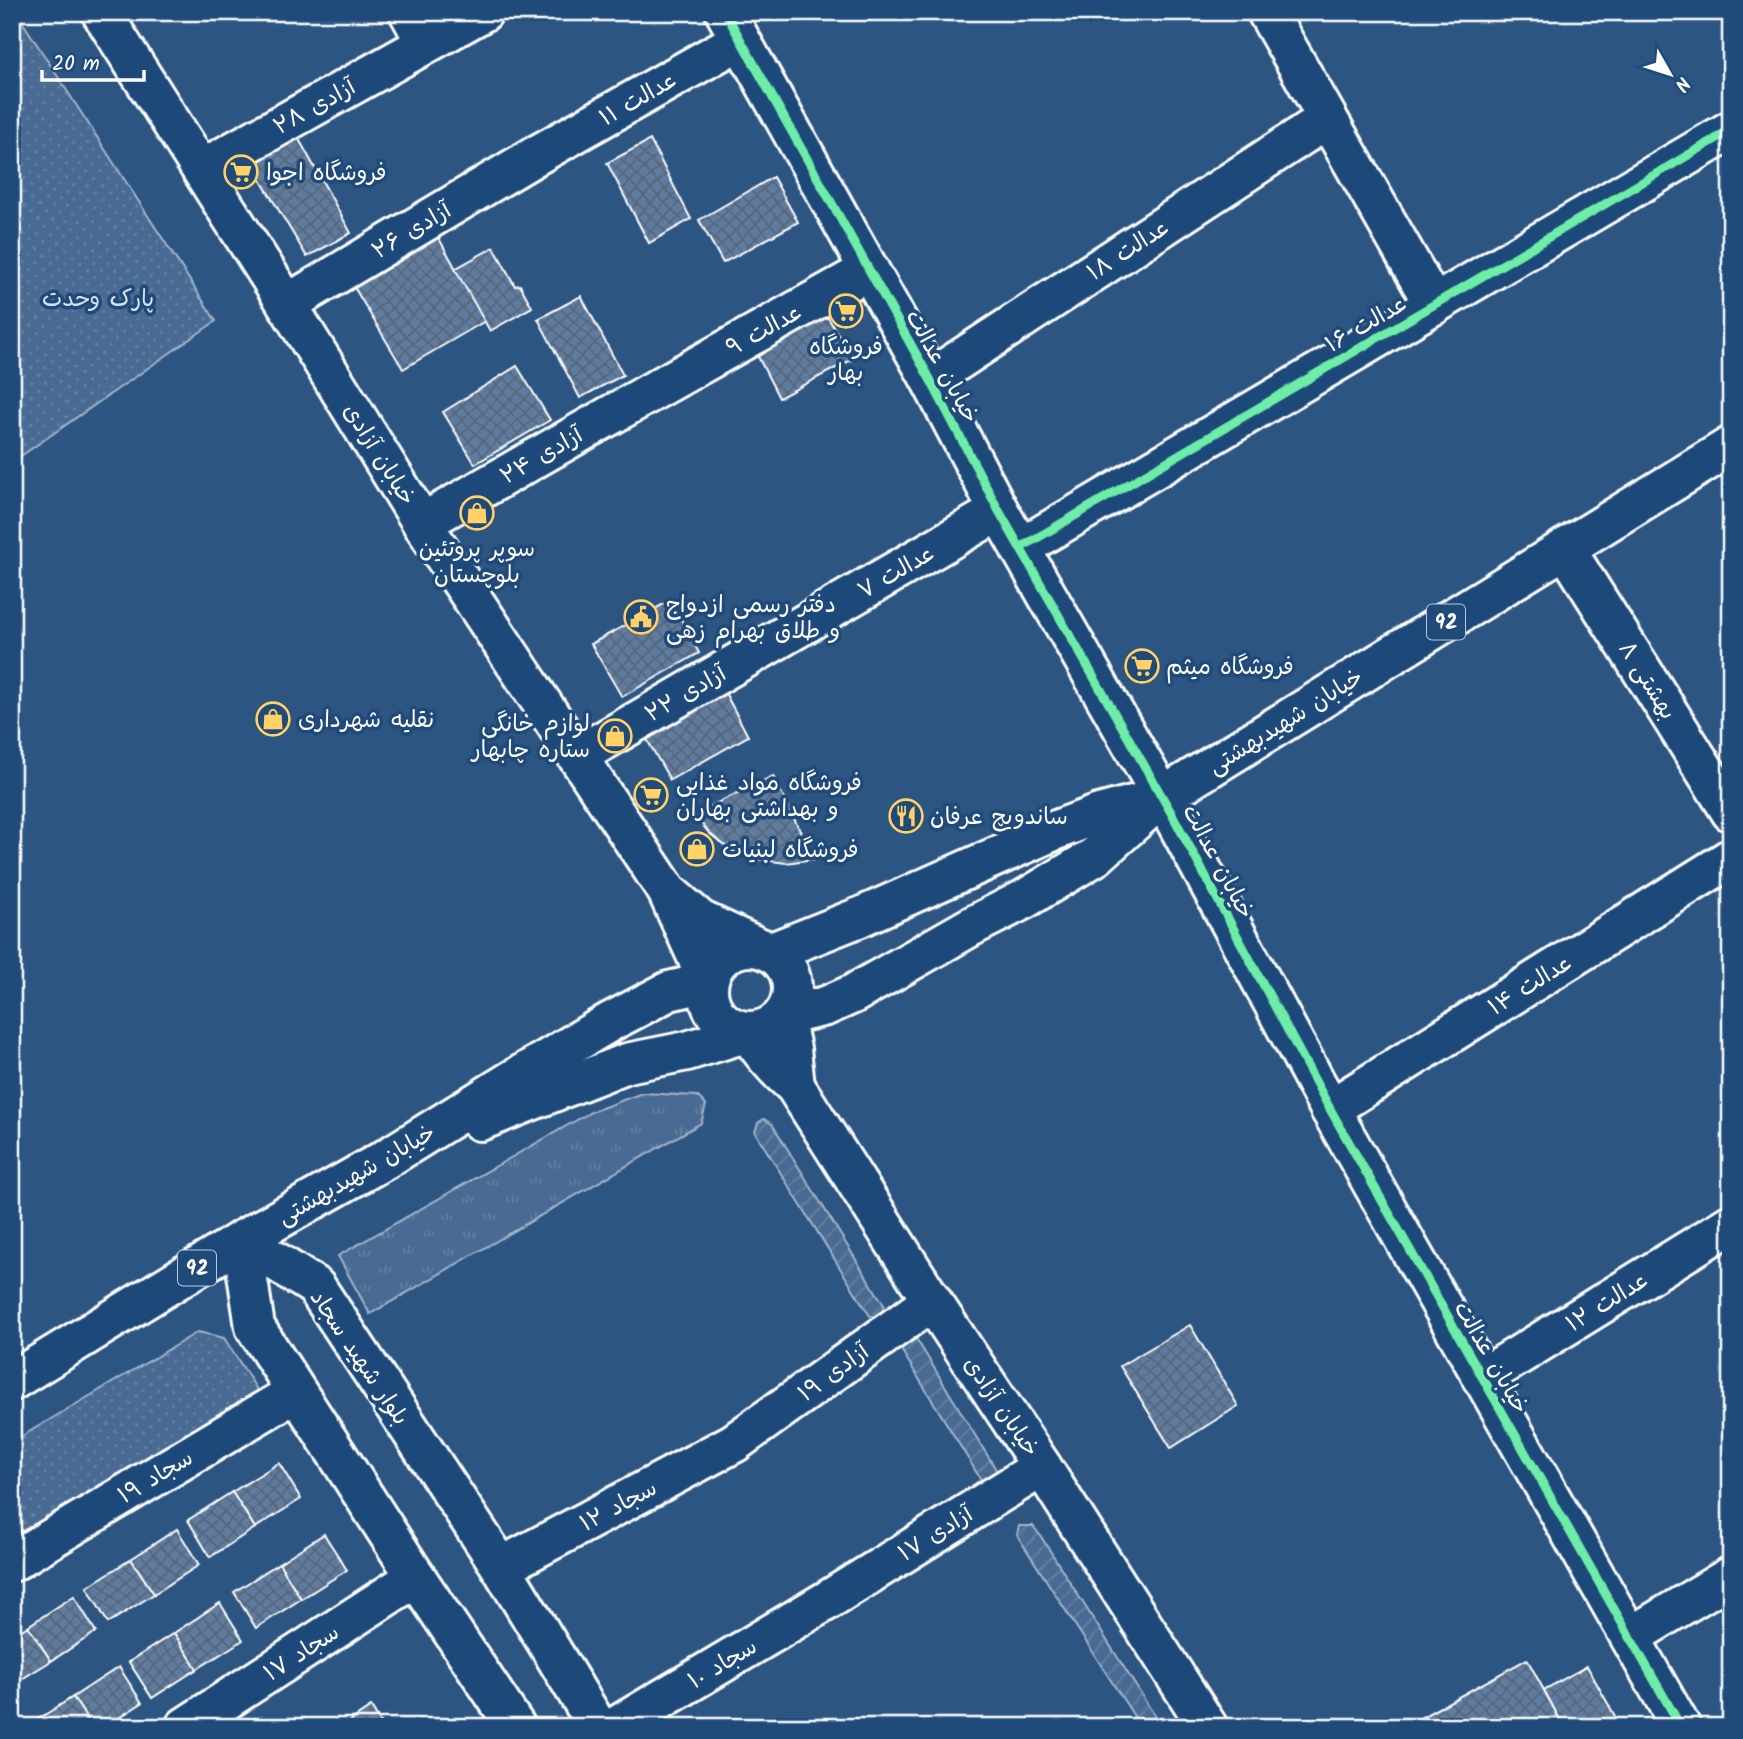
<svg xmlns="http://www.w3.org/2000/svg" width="1743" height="1739" font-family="Kalam,'Playpen Sans Arabic',sans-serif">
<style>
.grass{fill:url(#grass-tufts);stroke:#a4b5c8;stroke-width:2}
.park{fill:url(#park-dots);stroke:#a4b5c8;stroke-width:2}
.garden{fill:url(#garden-furrows);stroke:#a4b5c8;stroke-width:2}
.building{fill:url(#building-cross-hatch);stroke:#fff;stroke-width:2}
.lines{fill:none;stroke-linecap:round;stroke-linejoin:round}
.minor-casing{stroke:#fff;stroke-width:44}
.tertiary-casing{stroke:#fff;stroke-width:44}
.secondary-casing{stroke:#fff;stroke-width:44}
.primary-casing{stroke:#fff;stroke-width:44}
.minor{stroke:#1f4a7a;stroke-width:38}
.tertiary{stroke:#1f4a7a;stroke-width:38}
.secondary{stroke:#1f4a7a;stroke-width:38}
.primary{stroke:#1f4a7a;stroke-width:38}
.cycleway-casing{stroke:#1f4a7a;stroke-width:13}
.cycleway{stroke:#6deda7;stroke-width:9}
.labels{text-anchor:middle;stroke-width:7;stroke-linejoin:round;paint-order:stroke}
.shield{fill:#1f4a7a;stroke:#bcc9d7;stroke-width:2}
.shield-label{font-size:21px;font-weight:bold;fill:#fff}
.street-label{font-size:23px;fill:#fff;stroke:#1f4a7a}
.poi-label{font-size:23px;fill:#fff;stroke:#1f4a7a;text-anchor:start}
.park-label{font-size:23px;fill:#dae1e9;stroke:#1f4a7a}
</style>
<defs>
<pattern id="grass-tufts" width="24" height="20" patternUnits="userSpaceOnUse" patternTransform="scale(1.75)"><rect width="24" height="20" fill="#486b92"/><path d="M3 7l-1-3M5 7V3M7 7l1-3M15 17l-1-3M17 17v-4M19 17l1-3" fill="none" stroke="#6381a2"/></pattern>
<pattern id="park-dots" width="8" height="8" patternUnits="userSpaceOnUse" patternTransform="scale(1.75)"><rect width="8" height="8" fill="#486b92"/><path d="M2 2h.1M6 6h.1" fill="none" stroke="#6381a2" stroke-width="1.8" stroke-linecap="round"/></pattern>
<pattern id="garden-furrows" width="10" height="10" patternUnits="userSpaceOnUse" patternTransform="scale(1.75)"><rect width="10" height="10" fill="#486b92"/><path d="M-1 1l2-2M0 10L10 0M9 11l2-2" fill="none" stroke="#6381a2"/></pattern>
<pattern id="building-cross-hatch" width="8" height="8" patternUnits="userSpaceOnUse" patternTransform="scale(1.75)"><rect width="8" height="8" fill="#5e7c9f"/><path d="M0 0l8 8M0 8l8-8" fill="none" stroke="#56667a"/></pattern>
</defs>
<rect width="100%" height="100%" fill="#2c5582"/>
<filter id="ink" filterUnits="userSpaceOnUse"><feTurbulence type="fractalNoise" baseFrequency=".0143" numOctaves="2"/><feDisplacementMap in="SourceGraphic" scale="14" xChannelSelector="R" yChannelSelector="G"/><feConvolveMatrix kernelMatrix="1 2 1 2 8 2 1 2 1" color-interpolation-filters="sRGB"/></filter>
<g filter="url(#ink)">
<polygon class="grass" points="642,1093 697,1096 706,1105 701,1123 370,1314 338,1256 591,1112"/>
<g class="park">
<polygon points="12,12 16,12 216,321 12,462"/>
<polygon points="198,1332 224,1338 261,1396 12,1552 12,1442"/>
</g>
<g class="garden">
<polygon points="764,1119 772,1124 884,1305 882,1315 876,1318 870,1316 755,1132 758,1123"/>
<polygon points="914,1335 1000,1476 983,1483 897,1343"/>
<polygon points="1019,1526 1033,1526 1040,1535 1158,1721 1157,1727 1141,1727 1017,1535"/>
</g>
<g class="building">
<polygon points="295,132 351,233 307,257 248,159"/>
<polygon points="650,140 691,219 649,243 607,163"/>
<polygon points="773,177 798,222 723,263 699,220"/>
<polygon points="432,226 485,321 403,369 348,277"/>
<polygon points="494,247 515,286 520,285 532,307 490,331 455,269"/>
<polygon points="581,296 623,375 580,398 538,319"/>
<polygon points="824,311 853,359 779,398 753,347"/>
<polygon points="517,366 550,420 475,464 443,412"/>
<polygon points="671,600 699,653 622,697 591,644"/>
<polygon points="721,685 748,736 670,780 641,729"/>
<polygon points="773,776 814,859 786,863 757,859 732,851 709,833 694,814"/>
<polygon points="1190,1325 1238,1406 1171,1448 1120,1366"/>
<polygon points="279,1463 301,1499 255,1528 232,1492"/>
<polygon points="232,1492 255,1528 210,1557 188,1520"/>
<polygon points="177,1529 199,1565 154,1594 131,1559"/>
<polygon points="324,1534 347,1570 301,1599 279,1563"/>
<polygon points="131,1559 154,1594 108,1623 87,1587"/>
<polygon points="279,1563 301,1599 256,1628 234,1592"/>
<polygon points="74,1596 96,1632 51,1661 28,1626"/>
<polygon points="220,1603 243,1640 197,1669 174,1633"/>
<polygon points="28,1626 51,1661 12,1685 12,1636"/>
<polygon points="174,1633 197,1669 152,1698 129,1662"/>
<polygon points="1527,1659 1564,1727 1404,1727"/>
<polygon points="1587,1666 1621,1727 1564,1727 1544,1690"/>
<polygon points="119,1667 142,1703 104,1727 92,1727 73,1697"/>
<polygon points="73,1697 92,1727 30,1727 29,1725"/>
<polygon points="371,1707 383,1727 341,1727"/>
</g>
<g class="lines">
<defs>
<g id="minor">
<polyline points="409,12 426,43"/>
<polyline points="1267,12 1434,305"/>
<polyline points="202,169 483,12"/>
<polyline points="287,304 535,156 740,40"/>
<polyline points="930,379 1327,119"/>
<polyline points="422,523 660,387 869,270"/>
<polyline points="1020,548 1731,130"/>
<polyline points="1565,548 1731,812"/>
<polyline points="577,756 999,511"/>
<polyline points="1330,1109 1731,858"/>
<polyline points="1482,1378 1731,1224"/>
<polyline points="12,1562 296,1392"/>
<polyline points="501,1567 734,1443 932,1301"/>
<polyline points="1630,1637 1731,1576"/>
<polyline points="185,1727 416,1577"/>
<polyline points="615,1727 828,1600 1042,1467"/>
</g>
<g id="tertiary">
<polyline points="725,12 930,379 999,511 1173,816 1330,1109 1681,1727"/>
<polyline points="242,1240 316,1287 501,1567 598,1727"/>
<polyline points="242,1240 255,1327 416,1577 516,1727"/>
</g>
<g id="secondary">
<polyline points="101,12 287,304 422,523 667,891 697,957 707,985"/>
<polyline points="671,895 700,920 758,947"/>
<polyline points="784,1016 791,1049 795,1086"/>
<path d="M748 1032C762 1054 775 1069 795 1086L932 1301 1042 1467 1208 1727"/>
</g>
<g id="primary">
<circle cx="750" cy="989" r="42"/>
<polyline points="772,952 860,917 1056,830 1099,814 1162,797 1731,446"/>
<polyline points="784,1016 826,1006 853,994 972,926 1023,900 1096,856 1155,803"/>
<polyline points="480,1121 627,1063 687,1051 748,1032"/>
<polyline points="12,1381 242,1240 384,1160 514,1079 610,1022 669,991 691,986 707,985"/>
</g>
</defs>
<use href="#minor" class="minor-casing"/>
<use href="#tertiary" class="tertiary-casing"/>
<use href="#secondary" class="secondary-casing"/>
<use href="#primary" class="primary-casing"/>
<use href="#minor" class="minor"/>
<use href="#tertiary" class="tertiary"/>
<use href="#secondary" class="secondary"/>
<use href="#primary" class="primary"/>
<defs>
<g id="cycleway">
<polyline points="725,12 930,379 999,511 1173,816 1330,1109 1681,1727"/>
<polyline points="1020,548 1731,130"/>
</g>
</defs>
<use href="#cycleway" class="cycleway-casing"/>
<use href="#cycleway" class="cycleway"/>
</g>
</g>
<defs>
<symbol id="supermarket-ring" viewBox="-11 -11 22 22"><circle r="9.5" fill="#1f4a7a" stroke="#ffd166" stroke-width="1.5"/><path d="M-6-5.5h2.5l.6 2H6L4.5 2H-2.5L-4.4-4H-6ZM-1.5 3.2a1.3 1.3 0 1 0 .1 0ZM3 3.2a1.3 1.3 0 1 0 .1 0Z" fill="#ffd166"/></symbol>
<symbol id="shop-ring" viewBox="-11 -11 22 22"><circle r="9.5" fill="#1f4a7a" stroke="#ffd166" stroke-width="1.5"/><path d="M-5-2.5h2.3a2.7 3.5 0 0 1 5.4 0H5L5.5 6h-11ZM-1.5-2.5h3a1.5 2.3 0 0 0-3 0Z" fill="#ffd166"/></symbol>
<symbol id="civic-ring" viewBox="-11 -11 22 22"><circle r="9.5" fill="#1f4a7a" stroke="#ffd166" stroke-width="1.5"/><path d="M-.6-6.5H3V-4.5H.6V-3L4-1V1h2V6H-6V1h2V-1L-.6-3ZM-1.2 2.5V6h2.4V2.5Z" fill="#ffd166"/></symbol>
<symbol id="restaurant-ring" viewBox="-11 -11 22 22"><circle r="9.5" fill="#1f4a7a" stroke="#ffd166" stroke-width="1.5"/><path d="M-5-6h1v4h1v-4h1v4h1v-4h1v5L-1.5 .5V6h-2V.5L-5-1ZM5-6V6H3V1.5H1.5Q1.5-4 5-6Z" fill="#ffd166"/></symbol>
</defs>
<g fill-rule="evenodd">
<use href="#supermarket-ring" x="222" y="153" width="38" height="38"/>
<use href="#supermarket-ring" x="827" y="292" width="38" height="38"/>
<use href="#shop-ring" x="458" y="494" width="38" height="38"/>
<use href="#civic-ring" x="622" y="598" width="38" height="38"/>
<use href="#supermarket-ring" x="1123" y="647" width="38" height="38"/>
<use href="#shop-ring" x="254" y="700" width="38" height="38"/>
<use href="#shop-ring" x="596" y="717" width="38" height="38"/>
<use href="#supermarket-ring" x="632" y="776" width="38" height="38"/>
<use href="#restaurant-ring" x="887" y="797" width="38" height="38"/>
<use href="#shop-ring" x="678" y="830" width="38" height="38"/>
</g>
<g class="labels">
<g class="shield">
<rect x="1427" y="604.5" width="38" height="35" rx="5"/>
<rect x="178" y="1250.5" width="38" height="35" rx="5"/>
</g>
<g class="shield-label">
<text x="1446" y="629">92</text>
<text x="197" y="1275">92</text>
</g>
<g class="street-label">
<text transform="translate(638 98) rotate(-30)" y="8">عدالت ۱۱</text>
<text transform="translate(314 106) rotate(-29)" y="8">آزادی ۲۸</text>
<text transform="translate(411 230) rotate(-31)" y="8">آزادی ۲۶</text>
<text transform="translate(1128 249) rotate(-33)" y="8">عدالت ۱۸</text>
<text transform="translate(1366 323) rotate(-30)" y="8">عدالت ۱۶</text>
<text transform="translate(764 329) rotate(-29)" y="8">عدالت ۹</text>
<text transform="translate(943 366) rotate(61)" y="8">خیابان عدالت</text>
<text transform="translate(380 454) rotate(58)" y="8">خیابان آزادی</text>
<text transform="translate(541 455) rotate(-30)" y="8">آزادی ۲۴</text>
<text transform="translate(896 571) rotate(-30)" y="8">عدالت ۷</text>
<text transform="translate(1648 680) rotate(58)" y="8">بهشتی ۸</text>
<text transform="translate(685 693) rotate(-30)" y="8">آزادی ۲۲</text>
<text transform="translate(1285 721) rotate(-32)" y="8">خیابان شهیدبهشتی</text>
<text transform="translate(1219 861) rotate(62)" y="8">خیابان عدالت</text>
<text transform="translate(1530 984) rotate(-32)" y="8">عدالت ۱۴</text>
<text transform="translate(356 1174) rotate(-30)" y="8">خیابان شهیدبهشتی</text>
<text transform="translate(1607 1301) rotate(-32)" y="8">عدالت ۱۲</text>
<text transform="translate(360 1357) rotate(56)" y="8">بلوار شهید سجاد</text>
<text transform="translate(1492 1357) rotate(60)" y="8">خیابان عدالت</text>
<text transform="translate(833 1372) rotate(-36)" y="8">آزادی ۱۹</text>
<text transform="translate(1002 1406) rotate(56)" y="8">خیابان آزادی</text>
<text transform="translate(155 1476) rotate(-31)" y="8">سجاد ۱۹</text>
<text transform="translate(618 1505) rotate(-28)" y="8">سجاد ۱۲</text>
<text transform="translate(935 1533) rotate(-32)" y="8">آزادی ۱۷</text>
<text transform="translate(301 1652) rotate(-33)" y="8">سجاد ۱۷</text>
<text transform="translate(722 1663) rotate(-31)" y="8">سجاد ۱۰</text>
</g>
<g class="poi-label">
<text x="266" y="180">فروشگاه اجوا</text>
<text x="846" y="354" text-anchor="middle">فروشگاه<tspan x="846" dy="26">بهار</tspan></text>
<text x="477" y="556" text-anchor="middle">سوپر پروتئین<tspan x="477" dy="26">بلوچستان</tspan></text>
<text x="666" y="612">دفتر رسمی ازدواج<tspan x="666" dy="26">و طلاق بهرام زهی</tspan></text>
<text x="1166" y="674">فروشگاه میثم</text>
<text x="298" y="727">نقلیه شهرداری</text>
<text x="590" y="731" text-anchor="end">لوازم خانگی<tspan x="590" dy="26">ستاره چابهار</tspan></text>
<text x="676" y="790">فروشگاه مواد غذایی<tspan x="676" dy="26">و بهداشتی بهاران</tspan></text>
<text x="930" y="824">ساندویچ عرفان</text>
<text x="722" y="857">فروشگاه لبنیات</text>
</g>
<g class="park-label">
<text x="98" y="306">پارک وحدت</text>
</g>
</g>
<rect width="1743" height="1739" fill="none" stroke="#1f4a7a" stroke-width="42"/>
<rect x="21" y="21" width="1701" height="1697" fill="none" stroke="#fff" stroke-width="2.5" filter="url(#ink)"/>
<g transform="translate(1670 74) rotate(129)" stroke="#1f4a7a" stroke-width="5" paint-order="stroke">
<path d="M0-5L12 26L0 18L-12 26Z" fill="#ffffff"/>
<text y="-10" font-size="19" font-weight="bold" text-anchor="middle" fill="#ffffff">N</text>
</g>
<path d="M42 70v10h102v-10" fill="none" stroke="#ffffff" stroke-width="3.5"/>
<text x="52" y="70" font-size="21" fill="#ffffff" stroke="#1f4a7a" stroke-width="5" paint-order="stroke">20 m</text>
</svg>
